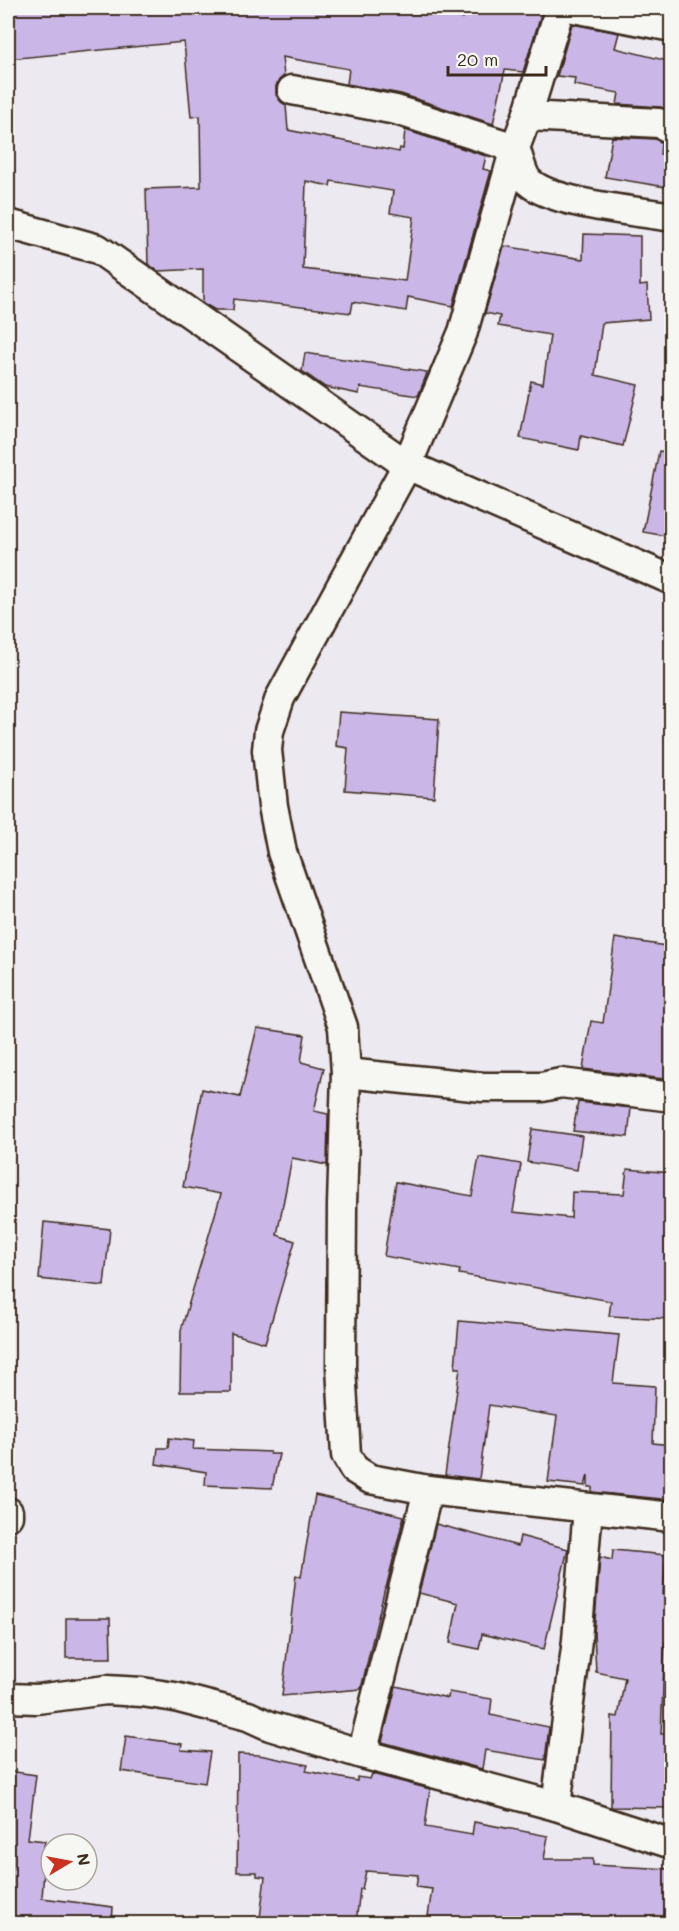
<svg xmlns="http://www.w3.org/2000/svg" width="679" height="1931" font-family="Mali,sans-serif">
<style>
.building{fill:#cbb7e7;stroke:#3b2a1e;stroke-width:1.5;fill-rule:evenodd}
.lines{fill:none;stroke-linecap:round;stroke-linejoin:round}
.minor-casing{stroke:#3b2a1e;stroke-width:33}
.minor{stroke:#f6f6f2;stroke-width:28}
</style>
<rect width="100%" height="100%" fill="#ede9f0"/>
<filter id="ink" filterUnits="userSpaceOnUse"><feTurbulence type="fractalNoise" baseFrequency=".0167" numOctaves="2"/><feDisplacementMap in="SourceGraphic" scale="12" xChannelSelector="R" yChannelSelector="G"/><feConvolveMatrix kernelMatrix="1 2 1 2 8 2 1 2 1" color-interpolation-filters="sRGB"/></filter>
<g filter="url(#ink)">
<g class="building">
<path d="M8 8H404L403 12 463 18V8H543L523 72 505 70 493 124 401 94 347 84 349 69 282 57 284 76 279 80 276 86V95L281 102 286 105 288 130 399 152 400 148 403 149 405 130 486 156 483 169 491 171 453 306 408 297 406 311 353 302 351 313 234 299 233 310H215L203 303V269L158 271 148 264 146 189 201 187 200 116 191 117 184 42 8 59ZM306 181 330 186 331 181 393 191 390 213 414 217 405 281 303 269Z"/>
<polygon points="572,24 619,33 615,48 672,62 672,93 667,109 660,107 617,104 619,93 574,85 575,78 557,76"/>
<polygon points="612,137 655,139 661,142 660,154 672,154 672,188 605,177"/>
<polygon points="584,234 640,236 640,286 647,285 649,319 602,323 595,375 638,385 623,446 581,436 579,450 520,438 531,381 543,384 550,335 498,326 500,316 485,313 504,246 583,259"/>
<polygon points="305,353 427,372 426,376 418,396 360,387 359,394 325,387 302,371"/>
<polygon points="659,451 672,453 672,537 643,532"/>
<polygon points="339,712 439,719 434,797 345,790 348,748 336,746"/>
<polygon points="615,938 672,947 672,1080 583,1069 591,1021 603,1023"/>
<polygon points="257,1028 305,1035 301,1062 324,1068 314,1111 328,1114 327,1165 292,1158 277,1235 295,1241 265,1343 231,1333 231,1392 180,1392 181,1330 221,1194 183,1187 202,1089 240,1097"/>
<polygon points="578,1102 631,1108 628,1137 573,1131"/>
<polygon points="532,1129 582,1136 577,1170 527,1162"/>
<polygon points="479,1157 521,1164 513,1212 571,1218 572,1192 624,1194 627,1169 672,1173 668,1220 672,1221 672,1239 668,1275 672,1275 672,1319 609,1316 611,1301 459,1274 460,1270 384,1256 396,1182 472,1196"/>
<polygon points="44,1222 110,1229 104,1286 39,1279"/>
<polygon points="459,1321 619,1335 613,1383 655,1386 653,1443 672,1445 672,1500 592,1492 592,1487 588,1487 588,1475 585,1486 548,1482 557,1416 489,1405 479,1479 445,1475 460,1368 455,1368"/>
<polygon points="169,1438 194,1441 193,1449 270,1452 270,1454 279,1454 272,1488 205,1485 206,1472 156,1464 158,1448 168,1448"/>
<polygon points="315,1495 404,1516 386,1588 385,1588 361,1689 282,1696 296,1575 301,1577"/>
<polygon points="436,1524 518,1546 520,1536 568,1549 544,1649 482,1634 479,1649 450,1643 458,1603 419,1593"/>
<polygon points="613,1550 666,1555 663,1595 672,1595 672,1642 665,1642 661,1734 672,1734 672,1808 611,1807 612,1716 618,1717 625,1678 596,1672 594,1633 600,1557 612,1560"/>
<polygon points="66,1618 110,1618 111,1658 66,1658"/>
<polygon points="396,1686 448,1698 449,1692 492,1699 490,1715 549,1727 545,1760 485,1750 482,1769 382,1742"/>
<polygon points="126,1736 182,1744 181,1750 210,1752 205,1783 121,1771"/>
<polygon points="238,1754 259,1755 308,1765 306,1771 357,1781 357,1777 370,1779 372,1774 430,1789 425,1827 472,1835 474,1822 548,1836 544,1859 593,1859 593,1865 672,1869 672,1923 427,1923 432,1889 416,1887 418,1875 366,1871 362,1889 360,1889 356,1923 284,1923 284,1921 260,1918 265,1877 257,1876 257,1872 237,1872"/>
<polygon points="8,1771 36,1775 28,1839 45,1841 44,1846 51,1847 51,1870 44,1870 42,1898 113,1907 112,1923 8,1923"/>
</g>
<g class="lines">
<defs>
<g id="minor">
<polyline points="560,8 527,116 515,148 463,332 407,465 280,698 269,731 267,750 273,806 282,852 343,1027 346,1073 342,1205 341,1367 346,1455 354,1469 370,1479 428,1490 672,1517"/>
<polyline points="574,8 672,27"/>
<path d="M292 90 396 110 515 148C519 158 522 175 529 182 553 204 637 211 672 217"/>
<polyline points="527,116 659,123 672,129"/>
<polyline points="8,224 98,249 407,465 672,580"/>
<polyline points="346,1073 483,1087 542,1087 561,1083 672,1097"/>
<polyline points="8,1516 8,1512"/>
<polyline points="8,1698 37,1699 106,1690 142,1692 175,1697 248,1716 270,1726 362,1754 556,1806 672,1844"/>
<polyline points="362,1754 428,1490"/>
<polyline points="556,1806 577,1640 588,1508"/>
</g>
</defs>
<use href="#minor" class="minor-casing"/>
<use href="#minor" class="minor"/>
</g>
</g>
<rect width="679" height="1931" fill="none" stroke="#f6f6f2" stroke-width="30"/>
<rect x="15" y="15" width="649" height="1901" fill="none" stroke="#3b2a1e" stroke-width="2" filter="url(#ink)"/>
<g transform="translate(69 1862) rotate(80)"><circle r="28" fill="#f6f6f2" stroke="#aba49d" stroke-width="1.5"/>
<path d="M0-4.5L10 22L0 15L-10 22Z" fill="#c8321e"/>
<text y="-9" font-size="16" font-weight="bold" text-anchor="middle" fill="#3b2a1e">N</text>
</g>
<path d="M448 66v9h98v-9" fill="none" stroke="#3b2a1e" stroke-width="3"/>
<text x="457" y="66" font-size="18" fill="#3b2a1e" stroke="#f6f6f2" stroke-width="4.5" paint-order="stroke">20 m</text>
</svg>
